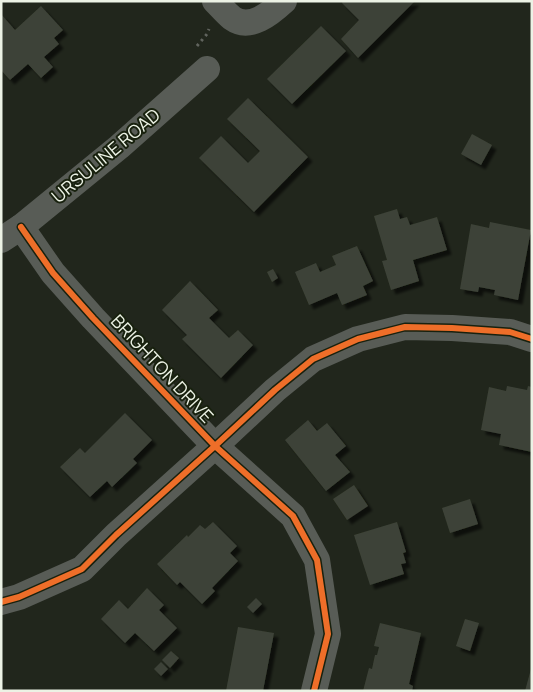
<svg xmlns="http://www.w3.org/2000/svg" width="533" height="692" font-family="Manrope,sans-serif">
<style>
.building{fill:#3d4337;filter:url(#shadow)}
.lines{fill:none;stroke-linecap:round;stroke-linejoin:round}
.path{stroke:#61645e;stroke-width:3;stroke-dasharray:2.5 4;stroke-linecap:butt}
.minor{stroke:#585c56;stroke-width:26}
.cycleway-casing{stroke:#18210e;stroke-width:9}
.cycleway{stroke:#ee6e29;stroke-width:6}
.labels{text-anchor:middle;stroke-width:4;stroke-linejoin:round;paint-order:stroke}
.street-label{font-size:18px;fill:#ecf2e5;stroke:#18210e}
</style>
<defs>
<filter id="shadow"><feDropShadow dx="4.5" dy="4.5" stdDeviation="1" flood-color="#0009"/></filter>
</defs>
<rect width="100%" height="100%" fill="#21261c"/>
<g class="building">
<polygon points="343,1 415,1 358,58 341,39 359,20 342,3"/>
<polygon points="41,6 63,30 54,38 59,44 44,57 53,67 41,78 28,64 10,80 1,70 1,14 15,30"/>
<polygon points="321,26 346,51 292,104 267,79"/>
<polygon points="248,98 308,157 254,212 199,158 221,136 248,163 260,151 227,119"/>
<polygon points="472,134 492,145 481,165 461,154"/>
<polygon points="397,209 400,219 407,217 410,225 437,217 447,250 413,260 419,281 391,290 382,261 387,260 374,216"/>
<polygon points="490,222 531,230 518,300 494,295 495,290 479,287 478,292 460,289 471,224 489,228"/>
<polygon points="357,246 373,281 363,286 367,295 342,305 337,293 309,305 295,272 316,263 320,272 336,265 332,256"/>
<polygon points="273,269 278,278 272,282 267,272"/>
<polygon points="190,281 218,310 209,318 229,338 238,330 253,345 221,378 182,339 187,335 162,310"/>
<polygon points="507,386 527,390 528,386 532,387 532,452 499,445 501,434 481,430 489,387 506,391"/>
<polygon points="125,413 152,440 133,459 137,463 112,487 107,481 90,497 60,467 80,448 85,453"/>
<polygon points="308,420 317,431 327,423 346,446 335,455 350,472 326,491 285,440"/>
<polygon points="354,485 368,506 347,520 333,499"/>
<polygon points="470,499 478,524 450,533 442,508"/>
<polygon points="213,522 237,546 230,553 238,561 212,588 215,591 202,604 180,582 177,585 157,564 187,535 188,537 200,525 205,529"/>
<polygon points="397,522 406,552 403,553 406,563 401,564 404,574 370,585 354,535"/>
<polygon points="147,588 164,605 159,610 177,628 154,651 135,633 125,643 101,619 119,600 128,609"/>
<polygon points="256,598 262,604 253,613 247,607"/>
<polygon points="465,619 479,623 470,651 456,646"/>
<polygon points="380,623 421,633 409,684 413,686 412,691 363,691 369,668 372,669 375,655 377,655 379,647 374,646"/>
<polygon points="238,627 274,633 263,691 226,691"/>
<polygon points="171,651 179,658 170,668 162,660"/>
<polygon points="161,662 168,669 161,676 154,669"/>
<polygon points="531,669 532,691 525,691"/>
</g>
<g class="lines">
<polyline class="path" points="197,46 207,34 209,29"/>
<g class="minor">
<path d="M215 1C221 7 226 13 232 18 250 31 271 13 284 1"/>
<polyline points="21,227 53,273 93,318 215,446 293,516 317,560 328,634 314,691"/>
<polyline points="1,240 21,227 119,147 207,69"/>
<polyline points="1,602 19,597 82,569 116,535 215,446 275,390 313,359 358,339 405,327 452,328 510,332 532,339"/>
</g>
<defs>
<g id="cycleway">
<polyline points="21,227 53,273 93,318 215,446 293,516 317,560 328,634 314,691"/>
<polyline points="1,602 19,597 82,569 116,535 215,446 275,390 313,359 358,339 405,327 452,328 510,332 532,339"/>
</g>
</defs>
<use href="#cycleway" class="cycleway-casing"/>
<use href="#cycleway" class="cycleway"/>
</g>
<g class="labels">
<g class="street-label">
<text transform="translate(106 156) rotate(-40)" y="6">URSULINE ROAD</text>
<text transform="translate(162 369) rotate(47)" y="6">BRIGHTON DRIVE</text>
</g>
</g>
<rect width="533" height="692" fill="none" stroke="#ecf2e5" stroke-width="5"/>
</svg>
